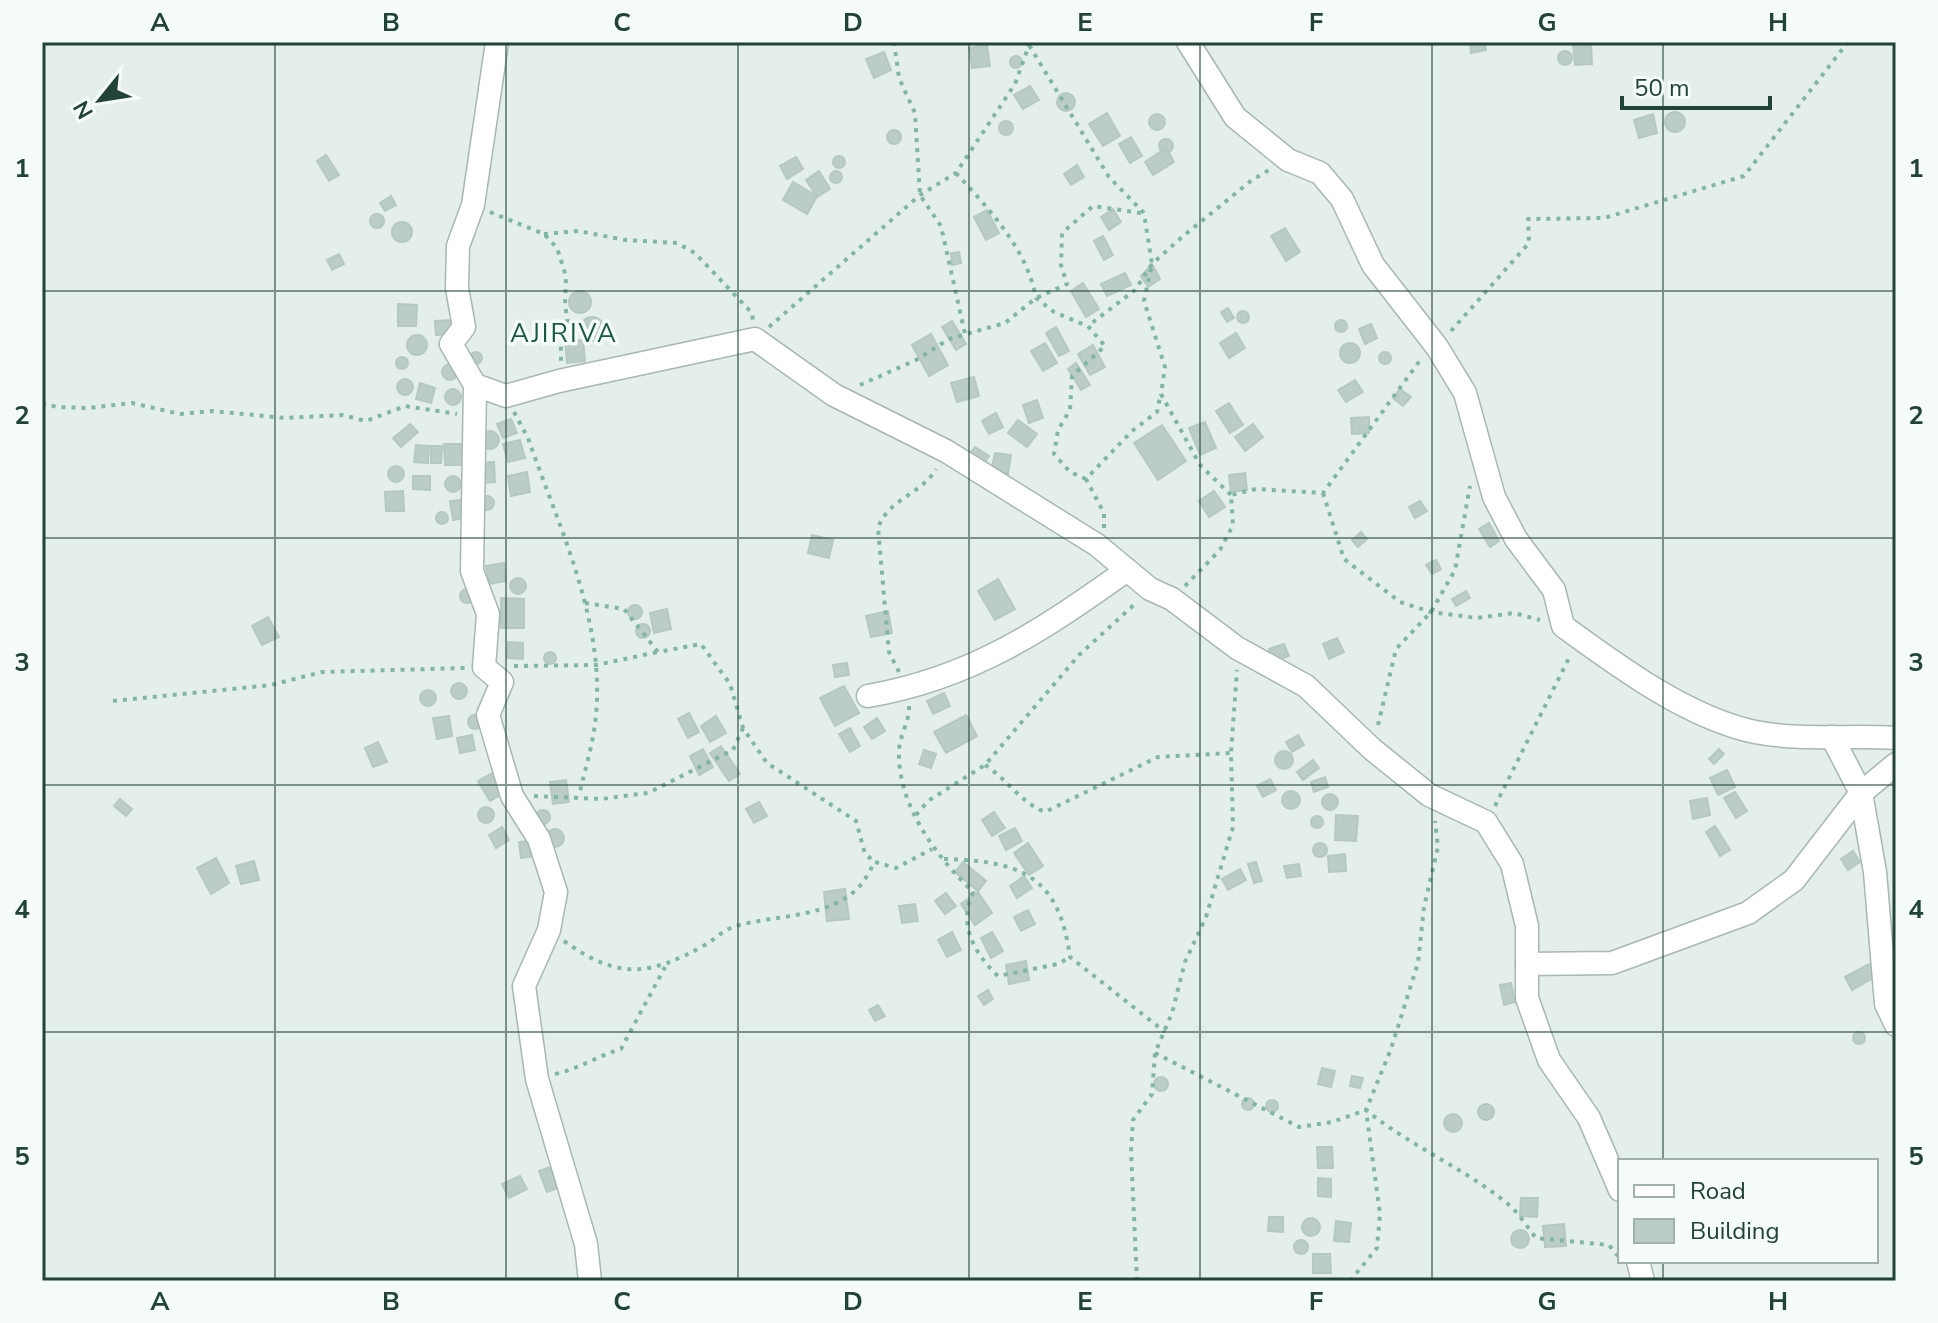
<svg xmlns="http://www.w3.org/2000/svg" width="1938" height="1323" font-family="'Nunito Sans',sans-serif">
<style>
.building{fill:#bbcdc5;stroke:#b5c9c0;stroke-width:2}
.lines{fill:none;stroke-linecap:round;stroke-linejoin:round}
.minor-casing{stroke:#a6b8b0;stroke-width:25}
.path{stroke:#81b6a2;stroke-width:4;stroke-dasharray:4 6;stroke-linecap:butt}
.minor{stroke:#fff;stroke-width:22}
.grid{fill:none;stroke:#214338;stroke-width:2;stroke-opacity:0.55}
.labels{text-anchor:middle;stroke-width:7;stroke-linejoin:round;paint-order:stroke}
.quarter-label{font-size:26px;letter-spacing:2px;fill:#1a5745;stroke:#f5fbf7}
.neatline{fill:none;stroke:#214338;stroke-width:3}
.grid-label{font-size:26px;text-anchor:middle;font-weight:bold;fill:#214338}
</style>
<rect width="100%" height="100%" fill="#e4efe9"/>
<g class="building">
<polygon points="1470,42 1485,42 1486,50 1471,53"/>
<polygon points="1591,44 1592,64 1575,65 1573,45"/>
<polygon points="987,45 990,66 972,68 969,48"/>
<circle cx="1565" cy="58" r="7"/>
<polygon points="884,52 891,70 874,78 866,59"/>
<circle cx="1016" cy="62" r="6"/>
<polygon points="1030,86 1039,100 1023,109 1014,95"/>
<circle cx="1066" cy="102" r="9"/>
<circle cx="1675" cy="122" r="10"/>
<polygon points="1107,113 1120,136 1103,146 1089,124"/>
<polygon points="1653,114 1657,133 1639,138 1634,120"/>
<circle cx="1157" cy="122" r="8"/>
<circle cx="1006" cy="128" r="7"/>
<circle cx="894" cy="137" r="7"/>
<polygon points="1131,137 1142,156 1130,163 1119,144"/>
<circle cx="1166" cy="146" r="7"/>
<polygon points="1166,148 1174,162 1153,175 1145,162"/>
<polygon points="326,155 339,175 329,181 317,161"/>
<circle cx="839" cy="162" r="6"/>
<polygon points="796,157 803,169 787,179 780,166"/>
<polygon points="1077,165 1084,177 1071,185 1064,174"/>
<polygon points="819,171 830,189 817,197 806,180"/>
<circle cx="836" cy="177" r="6"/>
<polygon points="793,182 817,196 807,214 783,200"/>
<polygon points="391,196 396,205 385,211 380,203"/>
<polygon points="1113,209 1121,222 1109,230 1101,217"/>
<polygon points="987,210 999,233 986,240 974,217"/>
<circle cx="377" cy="221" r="7"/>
<circle cx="402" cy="232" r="10"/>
<polygon points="1285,228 1300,252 1286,261 1271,236"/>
<polygon points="1103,236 1113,255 1104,260 1094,241"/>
<polygon points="959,252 961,263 952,265 951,253"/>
<polygon points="339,254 344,264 332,270 327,260"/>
<polygon points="1152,264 1160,279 1148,287 1141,276"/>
<polygon points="1125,273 1131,285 1107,296 1101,284"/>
<polygon points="1083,283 1099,309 1086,317 1071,291"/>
<circle cx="580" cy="302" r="11"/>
<polygon points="398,304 417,305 416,326 398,326"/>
<polygon points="1228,308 1234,318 1227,322 1221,312"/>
<circle cx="1243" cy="317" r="6"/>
<circle cx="592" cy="329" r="12"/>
<circle cx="1341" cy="326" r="6"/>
<polygon points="453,320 454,334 436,335 435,321"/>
<polygon points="952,321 966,344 956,350 942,327"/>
<polygon points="1371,324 1377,338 1365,344 1359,329"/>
<polygon points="1056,327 1069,351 1059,356 1046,333"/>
<polygon points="1236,333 1245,348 1229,358 1220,343"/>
<polygon points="931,334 948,365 929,376 912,345"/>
<circle cx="417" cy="345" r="10"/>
<polygon points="583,340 585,361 567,363 565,341"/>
<polygon points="1045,343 1057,363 1043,371 1031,351"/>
<circle cx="1350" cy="353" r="10"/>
<polygon points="1093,345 1105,367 1090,375 1078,354"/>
<circle cx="1385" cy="358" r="6"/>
<circle cx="476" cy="358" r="6"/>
<circle cx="402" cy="363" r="6"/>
<polygon points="1076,363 1090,385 1081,390 1068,369"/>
<circle cx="450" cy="372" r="8"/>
<polygon points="974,377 979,396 957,402 951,383"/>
<circle cx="405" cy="387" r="8"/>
<polygon points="1355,380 1363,392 1346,402 1338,390"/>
<polygon points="420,383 435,388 431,403 416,399"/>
<polygon points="1400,389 1411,397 1403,406 1393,398"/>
<circle cx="453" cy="397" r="8"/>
<polygon points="1037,400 1043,418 1029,423 1023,405"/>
<polygon points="1229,403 1243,425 1230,433 1216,411"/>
<polygon points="996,413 1003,427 989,434 982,421"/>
<polygon points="1369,417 1369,433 1352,434 1351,418"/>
<polygon points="511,419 517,433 503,438 497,424"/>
<polygon points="1018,420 1037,434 1027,447 1008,433"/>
<polygon points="1205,422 1216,448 1200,455 1189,428"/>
<polygon points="410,424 418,432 401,447 393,438"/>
<polygon points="1253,424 1263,437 1245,451 1235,437"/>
<polygon points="1162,425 1186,461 1158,480 1134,443"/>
<circle cx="490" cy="440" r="9"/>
<polygon points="520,440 525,458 508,462 503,444"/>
<polygon points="444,444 463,444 464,465 445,465"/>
<polygon points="416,445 429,446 428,463 414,462"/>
<polygon points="431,446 442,446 441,463 431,463"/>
<polygon points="975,447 989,456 982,467 967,458"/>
<polygon points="995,453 1011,455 1008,474 991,471"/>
<polygon points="494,462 495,482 478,483 477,463"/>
<circle cx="396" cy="474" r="8"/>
<polygon points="527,472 530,492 511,496 508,476"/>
<polygon points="1245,473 1247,490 1231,492 1229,475"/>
<circle cx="453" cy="484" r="8"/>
<polygon points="413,476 430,476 430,490 413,489"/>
<polygon points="403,491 404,511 386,511 385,492"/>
<polygon points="1214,491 1225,507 1209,517 1199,501"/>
<circle cx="487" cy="503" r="7"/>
<polygon points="467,499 470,517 453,520 450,501"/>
<polygon points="1420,501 1427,511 1415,518 1409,507"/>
<circle cx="442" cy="518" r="6"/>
<polygon points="1489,523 1499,541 1490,547 1479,529"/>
<polygon points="1361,532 1367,539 1358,547 1352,540"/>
<polygon points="812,535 833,540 829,558 808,553"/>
<polygon points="1436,560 1441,569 1432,574 1426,565"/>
<polygon points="504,563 506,581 489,584 486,566"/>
<circle cx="518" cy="586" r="8"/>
<polygon points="998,579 1015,609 995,620 978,591"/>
<circle cx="467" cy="596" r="7"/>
<polygon points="1466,591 1470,598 1456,606 1452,599"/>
<polygon points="501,598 524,599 524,628 501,628"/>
<circle cx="635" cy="612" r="7"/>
<polygon points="667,609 671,629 654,633 650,613"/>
<polygon points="888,611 892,633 871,637 866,616"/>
<polygon points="268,617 279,637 262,645 252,626"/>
<circle cx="643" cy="631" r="7"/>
<polygon points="1337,638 1344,652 1329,659 1323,644"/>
<polygon points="508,642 523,643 523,659 507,658"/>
<polygon points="1284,644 1289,656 1273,662 1269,649"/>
<circle cx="550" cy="658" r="6"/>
<polygon points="847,663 849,675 835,677 833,665"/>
<circle cx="459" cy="691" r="8"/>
<polygon points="844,686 859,713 835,726 820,698"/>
<circle cx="428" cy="698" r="8"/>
<polygon points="944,693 950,706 933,714 927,701"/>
<polygon points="689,713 699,732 688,738 678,719"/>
<circle cx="475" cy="722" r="7"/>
<polygon points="966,715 977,736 946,753 934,732"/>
<polygon points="449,716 452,736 437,739 433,718"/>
<polygon points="716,716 726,733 710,742 701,726"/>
<polygon points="877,718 885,731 872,739 864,727"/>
<polygon points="850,728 860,746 850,752 839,734"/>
<polygon points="472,735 475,750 460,753 457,738"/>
<polygon points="1298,735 1304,745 1292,752 1286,742"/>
<polygon points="378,742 387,762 373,767 365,748"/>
<polygon points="721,746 740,774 729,781 710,753"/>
<polygon points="703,749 713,767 699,775 690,756"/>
<polygon points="1719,749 1724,754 1714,764 1709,759"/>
<polygon points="924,750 936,754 931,768 919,764"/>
<circle cx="1284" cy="760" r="9"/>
<polygon points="1313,760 1319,768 1303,780 1297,772"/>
<polygon points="1727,770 1735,787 1718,795 1710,778"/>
<polygon points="494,772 506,792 490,801 478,781"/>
<polygon points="1325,777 1328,787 1314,792 1311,782"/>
<polygon points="1270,779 1276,790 1263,797 1257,786"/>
<polygon points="566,780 569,802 553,804 550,782"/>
<circle cx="1291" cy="800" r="9"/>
<polygon points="1735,792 1747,811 1736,818 1724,798"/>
<circle cx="1330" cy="802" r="8"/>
<polygon points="1707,798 1710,815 1693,819 1690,801"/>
<polygon points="120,799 132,809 126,816 114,806"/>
<polygon points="759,802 767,816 754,823 746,809"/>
<circle cx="486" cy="815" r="8"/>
<circle cx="543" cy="817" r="7"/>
<polygon points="994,812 1005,828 992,836 982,820"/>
<polygon points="1336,815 1358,816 1356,841 1335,840"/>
<circle cx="1317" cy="822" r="6"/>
<polygon points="1715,826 1730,850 1720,856 1706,832"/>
<polygon points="502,827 509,840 496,848 489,835"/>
<polygon points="1015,828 1022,841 1006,850 999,836"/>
<circle cx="555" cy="838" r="9"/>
<polygon points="535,840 537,856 521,858 519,842"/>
<polygon points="1028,843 1043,866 1029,875 1014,853"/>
<circle cx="1320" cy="850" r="7"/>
<polygon points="1853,851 1860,862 1848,870 1841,859"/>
<polygon points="1345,854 1346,871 1329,872 1328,856"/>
<polygon points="216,858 229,883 211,894 197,868"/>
<polygon points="254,861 259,880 241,884 236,866"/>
<polygon points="963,862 986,881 978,891 955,872"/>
<polygon points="1256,862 1262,881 1254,883 1248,864"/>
<polygon points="1299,864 1301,876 1287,878 1284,866"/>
<polygon points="1240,869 1246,880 1228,890 1222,879"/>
<polygon points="1024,876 1032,888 1017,898 1010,886"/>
<polygon points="845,889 849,919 827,921 824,892"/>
<polygon points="978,892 992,913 975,925 961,904"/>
<polygon points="946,893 956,906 945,914 935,901"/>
<polygon points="915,904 918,921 902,923 899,906"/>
<polygon points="1028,910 1035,924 1021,931 1014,917"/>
<polygon points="952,932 961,950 947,957 938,940"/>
<polygon points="992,932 1003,951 991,958 981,938"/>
<polygon points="1026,961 1029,980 1009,984 1006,965"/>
<polygon points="1869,964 1876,976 1852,990 1845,977"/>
<polygon points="1511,983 1515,1002 1504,1005 1500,985"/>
<polygon points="988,990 993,999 984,1005 978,996"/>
<polygon points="878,1005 885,1016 875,1021 869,1010"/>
<circle cx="1859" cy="1038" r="6"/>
<polygon points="1322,1068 1335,1071 1331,1087 1318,1084"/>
<polygon points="1352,1076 1363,1078 1360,1088 1350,1086"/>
<circle cx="1161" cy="1084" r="7"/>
<circle cx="1248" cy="1104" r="6"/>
<circle cx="1272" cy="1106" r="6"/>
<circle cx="1486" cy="1112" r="8"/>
<circle cx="1453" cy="1123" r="9"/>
<polygon points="1317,1147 1332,1147 1333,1168 1318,1168"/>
<polygon points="550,1167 558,1188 547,1192 539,1171"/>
<polygon points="520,1176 527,1189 509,1198 502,1184"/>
<polygon points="1318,1178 1331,1179 1331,1197 1318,1196"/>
<polygon points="1521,1198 1538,1198 1537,1217 1520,1216"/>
<polygon points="1269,1217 1283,1217 1283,1232 1268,1231"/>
<circle cx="1311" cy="1227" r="9"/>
<polygon points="1336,1221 1351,1223 1349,1242 1334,1241"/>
<polygon points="1564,1224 1566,1246 1545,1247 1543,1226"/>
<circle cx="1520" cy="1239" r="9"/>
<circle cx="1301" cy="1247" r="7"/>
<polygon points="1313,1254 1330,1254 1331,1273 1313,1273"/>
</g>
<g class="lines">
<defs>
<g id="minor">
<polyline points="497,42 473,205 458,246 457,288 464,327 451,344 475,385 472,571 488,614 484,667 502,682 488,715 512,796 539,839 556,892 549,930 524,986 537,1079 586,1244 590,1281"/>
<path d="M1188 42 1235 117 1288 160 1320 173 1342 199 1373 265 1437 347 1465 393 1494 497 1516 539 1554 590 1563 626C1618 666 1688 718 1755 732 1801 741 1850 735 1896 738"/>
<polyline points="475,385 506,396 559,381 755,339 834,395 946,451 1097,545 1150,589 1172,599 1237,648 1306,686 1372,749 1429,795 1486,822 1512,864 1527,926 1527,998 1549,1060 1589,1118 1620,1190"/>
<path d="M868 696C972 678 1043 630 1127 570"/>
<polyline points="1832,737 1861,793 1875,872 1886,1004 1896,1025"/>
<polyline points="1527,964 1612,963 1748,913 1794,880 1861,793 1896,764"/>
<polyline points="1638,1261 1643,1281"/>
</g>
</defs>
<use href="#minor" class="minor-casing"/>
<g class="path">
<polyline points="894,42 899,78 915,113 920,195 941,226 965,334"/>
<polyline points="1038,42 1029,45 1109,177 1144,213 1152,264 1144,301 1165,367 1161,394 1200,465 1231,495"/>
<path d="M956 173C989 209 1027 249 1036 298L1054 312 1087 326"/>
<polyline points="490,212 544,234 557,248 566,276 565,305 569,329 561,343 561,362"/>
<polyline points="544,234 578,231 625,240 677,243 695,253 752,313 753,321"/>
<polyline points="769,327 920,195 956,173 1015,84 1029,45 1025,42"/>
<polyline points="1451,331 1529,243 1528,219 1604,218 1744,176 1848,42"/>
<polyline points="860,385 916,360 949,339 1005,323 1036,298 1067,284 1061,265 1062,233 1093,206 1141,213"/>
<polyline points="42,403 57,407 88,408 132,403 180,414 212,411 285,418 342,415 366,421 405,406 457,414"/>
<path d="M514 412 528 438C559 528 608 626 595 724 592 748 584 773 579 796"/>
<polyline points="1086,479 1070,472 1054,454 1058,430 1070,410 1072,376 1105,346 1088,326 1135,290 1152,264 1182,237 1252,180 1269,170"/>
<polyline points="1323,493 1344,559 1400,602 1431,612 1477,618 1514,613 1540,620"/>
<polyline points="1104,528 1104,513 1086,479 1132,431 1157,412 1160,397"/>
<polyline points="1185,586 1220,550 1233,525 1231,495 1256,489 1323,493 1421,359"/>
<polyline points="585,603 624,609 658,652 701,644 730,684 743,728 767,763 856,821 865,854 875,862"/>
<polyline points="514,666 596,665 658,652"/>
<path d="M899 672 889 652 878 528C888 499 922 494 936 469"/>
<polyline points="113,701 271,685 322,672 465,668"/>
<path d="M909 706C910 722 898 737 899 754 899 807 936 856 973 892 958 925 974 953 998 976L1058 964 1070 957"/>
<polyline points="1378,725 1396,649 1431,612 1455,570 1470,486"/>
<path d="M985 765C1007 779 1021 803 1045 812L1158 757 1231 753"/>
<polyline points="534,796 601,799 648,793 733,750 743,728"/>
<polyline points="1495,806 1570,656"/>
<polyline points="916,815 928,801 985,765 1079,655 1137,602"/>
<path d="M944 859C1019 861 1059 874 1070 957L1165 1032"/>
<path d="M564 941C618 980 649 976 705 945 715 939 725 929 736 926 774 915 829 918 858 888 865 881 870 870 875 862L896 868 932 849"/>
<path d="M1155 1053 1299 1127 1332 1122 1366 1110C1410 1146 1464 1168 1508 1204 1519 1213 1527 1227 1536 1238L1609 1245 1618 1256"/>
<path d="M555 1074C579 1069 597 1056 621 1049L665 967"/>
<polyline points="1137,1281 1131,1151 1133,1120 1152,1094 1155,1053 1172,1013 1185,962 1206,917 1233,827 1231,753 1237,670"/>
<polyline points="1350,1281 1377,1248 1380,1214 1366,1110 1391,1049 1418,963 1424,907 1438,847 1435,821"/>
</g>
<use href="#minor" class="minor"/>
</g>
<path class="grid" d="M275 42V1281M506 42V1281M738 42V1281M969 42V1281M1200 42V1281M1432 42V1281M1663 42V1161M42 291H1896M42 538H1896M42 785H1896M42 1032H1896M1663 1261V1281"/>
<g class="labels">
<g class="quarter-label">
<text x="564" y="342">AJIRIVA</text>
</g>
</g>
<rect width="1938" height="1323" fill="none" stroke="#f5fbf7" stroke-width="88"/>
<rect x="1618" y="1159" width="260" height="104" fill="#f5fbf7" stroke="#a0b1ab" stroke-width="2"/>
<rect x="1634" y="1185" width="40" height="12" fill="#ffffff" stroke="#a0b1ab" stroke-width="2"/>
<text x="1690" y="1199" font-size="24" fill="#214338">Road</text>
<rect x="1634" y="1219" width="40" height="24" fill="#bbcdc5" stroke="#a0b1ab" stroke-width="2"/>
<text x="1690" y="1239" font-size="24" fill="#214338">Building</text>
<g transform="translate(100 100) rotate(240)" stroke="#f5fbf7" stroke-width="6" paint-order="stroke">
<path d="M0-6L14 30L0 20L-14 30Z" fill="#214338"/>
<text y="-12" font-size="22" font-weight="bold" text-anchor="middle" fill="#214338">N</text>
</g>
<path d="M1622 96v12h148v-12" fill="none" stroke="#214338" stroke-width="4"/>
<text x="1634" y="96" font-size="24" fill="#214338" stroke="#f5fbf7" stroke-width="6" paint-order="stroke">50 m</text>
<rect x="44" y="44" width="1850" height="1235" class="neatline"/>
<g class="grid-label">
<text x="160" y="31">A</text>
<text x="391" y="31">B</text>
<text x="622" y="31">C</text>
<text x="853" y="31">D</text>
<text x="1085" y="31">E</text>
<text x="1316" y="31">F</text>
<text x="1547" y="31">G</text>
<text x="1778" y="31">H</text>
<text x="22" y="177">1</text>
<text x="1916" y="177">1</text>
<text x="22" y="424">2</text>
<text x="1916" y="424">2</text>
<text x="22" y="671">3</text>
<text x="1916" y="671">3</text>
<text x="22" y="918">4</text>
<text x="1916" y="918">4</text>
<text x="22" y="1165">5</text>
<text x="1916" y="1165">5</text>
<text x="160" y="1310">A</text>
<text x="391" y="1310">B</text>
<text x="622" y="1310">C</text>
<text x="853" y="1310">D</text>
<text x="1085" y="1310">E</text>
<text x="1316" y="1310">F</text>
<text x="1547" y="1310">G</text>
<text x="1778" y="1310">H</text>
</g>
</svg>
